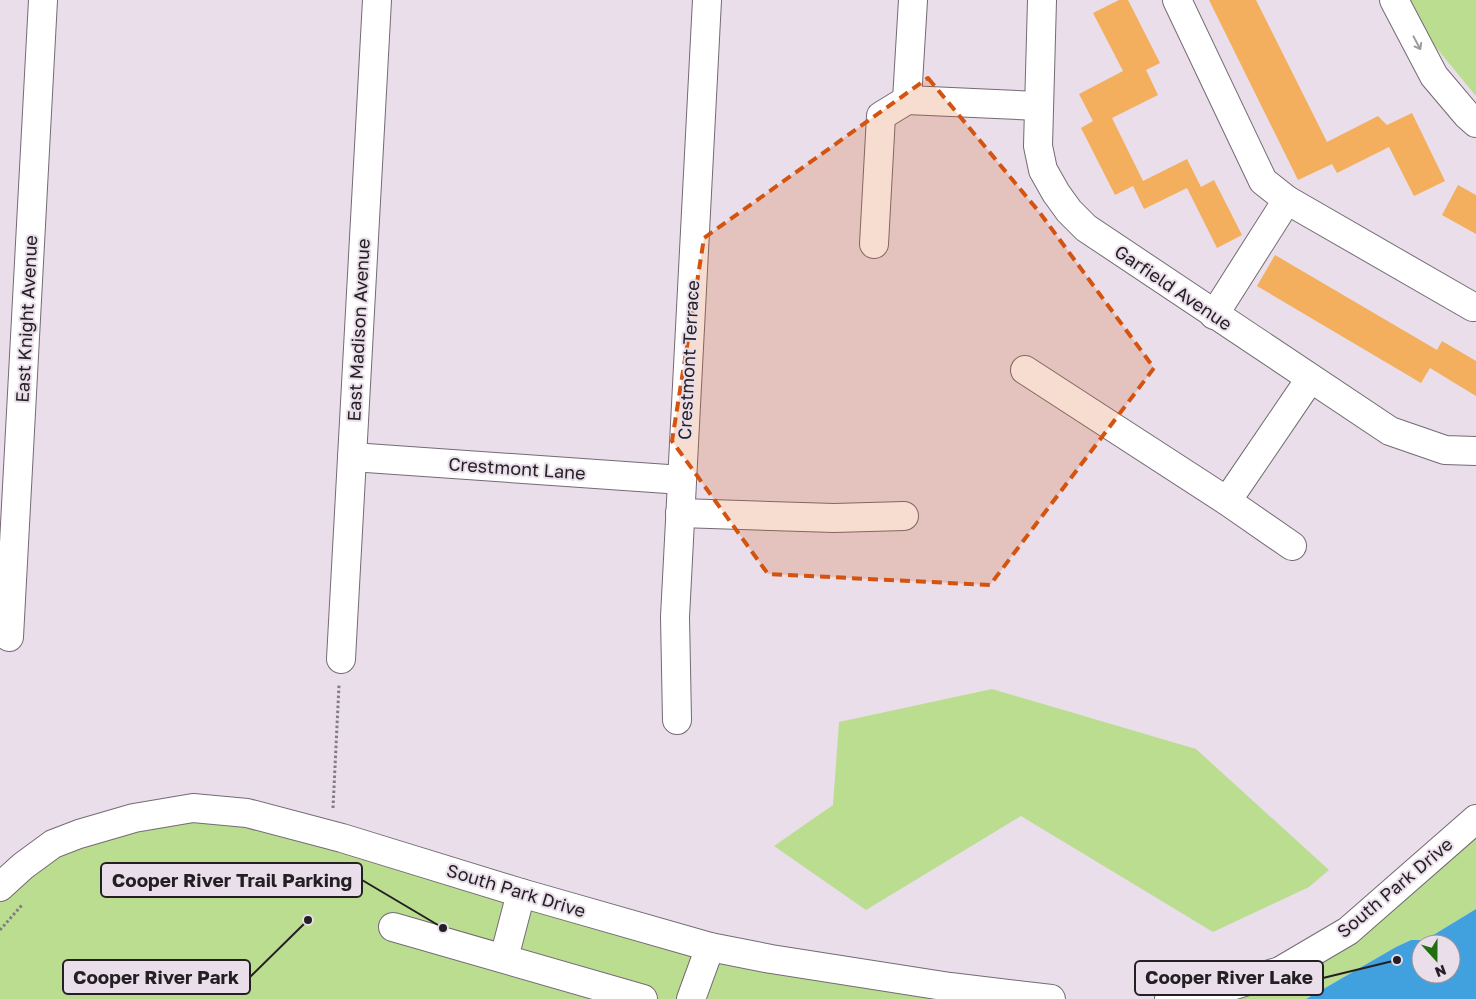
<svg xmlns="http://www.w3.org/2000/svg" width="1476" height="999" font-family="'Golos Text',sans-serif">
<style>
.green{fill:#bbdd90}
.water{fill:#40a1de;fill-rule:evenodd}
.building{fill:#f3af5d}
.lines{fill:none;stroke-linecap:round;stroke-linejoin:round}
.minor-casing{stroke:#746a75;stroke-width:30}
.path{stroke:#827b82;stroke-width:3;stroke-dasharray:2.5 2.5;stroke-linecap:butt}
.minor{stroke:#fff;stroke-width:28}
.oneway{stroke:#9c9a9c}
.marked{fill:#d4530e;fill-opacity:0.2;stroke:#d4530e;stroke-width:4;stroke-dasharray:10 6;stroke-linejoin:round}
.labels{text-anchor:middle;stroke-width:4;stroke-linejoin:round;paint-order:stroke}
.street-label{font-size:18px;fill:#231f23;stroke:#e9deea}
.leader{fill:none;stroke:#231f23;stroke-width:2}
.callout-dot{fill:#231f23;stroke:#e9deea;stroke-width:2}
.callout{fill:#e9deea;stroke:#231f23;stroke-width:2}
.callout-label{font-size:19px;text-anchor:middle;font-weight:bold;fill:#231f23}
</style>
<rect width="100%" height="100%" fill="#e9deea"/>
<g class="green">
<polygon points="1407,0 1476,0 1476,96 1429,39"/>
<polygon points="992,689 1196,749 1329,870 1309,887 1213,932 1021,816 866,910 774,846 833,805 839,722"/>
<polygon points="193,808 710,947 1051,999 0,999 0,887 23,866"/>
<polygon points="1476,819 1476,909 1430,937 1421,940 1411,940 1396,947 1306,999 1169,999 1280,971"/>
</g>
<path class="water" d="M1476 909V999H1306L1396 947 1411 940H1421L1430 937ZM1421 944H1451V974H1421Z"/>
<g class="building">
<polygon points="1119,0 1128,0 1160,63 1146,70 1158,95 1112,118 1143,181 1187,159 1201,187 1214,180 1242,235 1217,248 1187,188 1144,209 1133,186 1115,195 1081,128 1093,121 1079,94 1123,71 1093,13"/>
<polygon points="1209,0 1256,0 1327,142 1378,116 1387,125 1412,113 1445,181 1414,196 1389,147 1337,173 1332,164 1298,180"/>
<polygon points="1458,185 1476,195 1476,234 1442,215"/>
<polygon points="1275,255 1437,350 1442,341 1476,361 1476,396 1430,368 1421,383 1257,286"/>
</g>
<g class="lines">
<defs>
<g id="minor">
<polyline points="913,0 907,100 1038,106"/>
<polyline points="1042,0 1038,146 1043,170 1056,193 1069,211 1086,228 1390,431 1445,450 1476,451"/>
<polyline points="1177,0 1263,181 1287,200"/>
<polyline points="1394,0 1434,76 1467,115 1476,123"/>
<polyline points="874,244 881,116 907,100"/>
<polyline points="1214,315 1287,200 1473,307"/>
<polyline points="1025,370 1227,501 1310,379"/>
<polyline points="352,457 682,480"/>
<polyline points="1227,501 1292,546"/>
<polyline points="680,513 834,518 904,516"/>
<polyline points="9,637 43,0"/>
<polyline points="341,659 377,0"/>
<polyline points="677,720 675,617 707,0"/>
<polyline points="0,887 23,866 53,844 79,834 134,818 193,808 247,813 342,838 521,893 710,947 771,959 950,987 1051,999"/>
<polyline points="393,927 643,999"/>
<polyline points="504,958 521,893"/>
<polyline points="691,999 710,947"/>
<polyline points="1169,999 1228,987 1280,971 1348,931 1476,819"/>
</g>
</defs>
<use href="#minor" class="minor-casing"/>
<g class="path">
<polyline points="333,808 339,685"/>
<polyline points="0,930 22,905"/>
</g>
<use href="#minor" class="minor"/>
</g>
<defs><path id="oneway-shaft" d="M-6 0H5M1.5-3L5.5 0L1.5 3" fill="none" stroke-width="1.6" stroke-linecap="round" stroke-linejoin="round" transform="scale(1.25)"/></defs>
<use class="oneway" href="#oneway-shaft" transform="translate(1417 43) rotate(62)"/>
<path class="marked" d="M928 78 1040 213 1154 368 990 585 768 574 672 441 704 238Z"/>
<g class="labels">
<g class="street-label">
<text transform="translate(1173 288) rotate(34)" y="6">Garfield Avenue</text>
<text transform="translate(27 319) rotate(-87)" y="6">East Knight Avenue</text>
<text transform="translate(359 330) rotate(-87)" y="6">East Madison Avenue</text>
<text transform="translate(689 360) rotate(-87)" y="6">Crestmont Terrace</text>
<text transform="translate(517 469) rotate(4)" y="6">Crestmont Lane</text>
<text transform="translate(1395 888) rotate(-40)" y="6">South Park Drive</text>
<text transform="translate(516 891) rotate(17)" y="6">South Park Drive</text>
</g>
</g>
<path class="leader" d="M443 928L362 880M308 920L250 977M1397 960L1323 978"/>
<g class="callout-dot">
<circle cx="443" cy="928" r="5"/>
<circle cx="308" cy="920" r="5"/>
<circle cx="1397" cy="960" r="5"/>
</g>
<g class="callout">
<rect x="101" y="863" width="261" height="34" rx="5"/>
<rect x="63" y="960" width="187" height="34" rx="5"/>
<rect x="1135" y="961" width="188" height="34" rx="5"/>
</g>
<g class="callout-label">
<text x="232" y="887">Cooper River Trail Parking</text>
<text x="156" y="984">Cooper River Park</text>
<text x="1229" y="984">Cooper River Lake</text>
</g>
<g transform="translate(1436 959) rotate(159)"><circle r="24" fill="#e9deea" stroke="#9a929a"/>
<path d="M0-4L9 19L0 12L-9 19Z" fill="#216e11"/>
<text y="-8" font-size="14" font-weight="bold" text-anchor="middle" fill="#231f23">N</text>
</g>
</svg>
